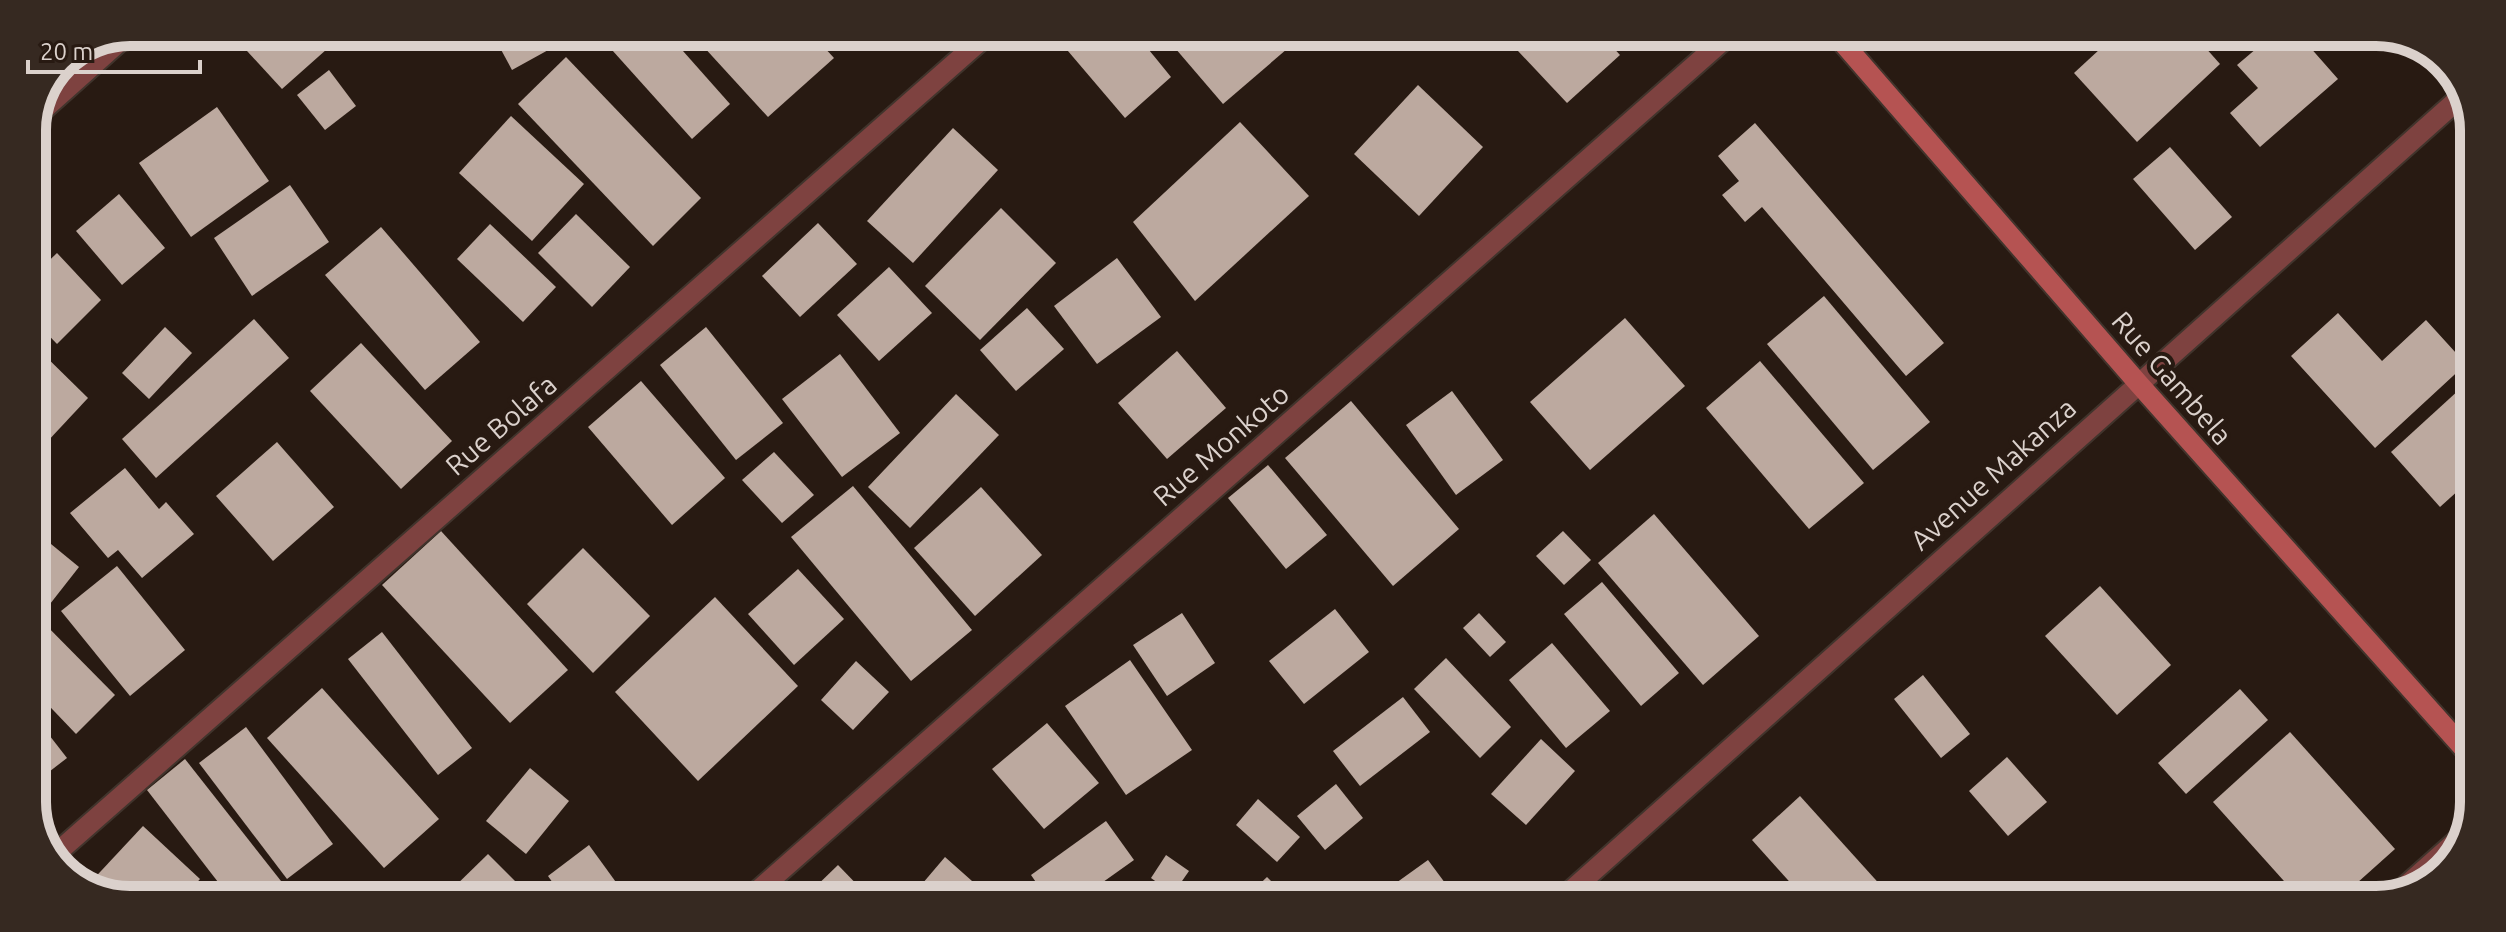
<svg xmlns="http://www.w3.org/2000/svg" width="2506" height="932" font-family="Ubuntu,sans-serif">
<style>
.building{fill:#bca99f}
.lines{fill:none;stroke-linecap:round;stroke-linejoin:round}
.street-casing{stroke:#41342c;stroke-width:24}
.secondary-casing{stroke:#41342c;stroke-width:24}
.street{stroke:#7e4240;stroke-width:20}
.secondary{stroke:#b55352;stroke-width:20}
.labels{text-anchor:middle;stroke-width:8;stroke-linejoin:round;paint-order:stroke}
.street-label{font-size:28px;fill:#dbd1cc;stroke:#281a12}
.rim{fill:none;stroke:#dbd1cc;stroke-width:10}
</style>
<rect width="100%" height="100%" fill="#281a12"/>
<g class="building">
<polygon points="268,32 327,32 345,33 282,89 247,51"/>
<polygon points="492,33 579,33 512,70"/>
<polygon points="630,33 667,33 730,104 692,139 612,50"/>
<polygon points="691,33 812,34 834,58 768,117"/>
<polygon points="1074,34 1136,34 1171,77 1125,118 1062,44"/>
<polygon points="1163,34 1287,35 1294,43 1223,104"/>
<polygon points="1437,35 1465,35 1451,49"/>
<polygon points="1503,35 1602,35 1620,55 1567,103"/>
<polygon points="2113,37 2196,37 2220,64 2137,142 2074,73"/>
<polygon points="2270,37 2301,37 2338,79 2260,147 2230,113 2258,88 2237,65"/>
<polygon points="2337,37 2363,37 2348,50"/>
<polygon points="566,57 701,198 653,246 518,104"/>
<polygon points="329,70 356,106 325,130 297,95"/>
<polygon points="1418,85 1483,147 1419,216 1354,154"/>
<polygon points="217,107 269,181 191,237 139,163"/>
<polygon points="511,116 584,184 532,241 459,173"/>
<polygon points="1240,122 1309,196 1195,301 1133,222"/>
<polygon points="1755,123 1944,343 1906,376 1762,207 1745,222 1722,195 1739,181 1718,156"/>
<polygon points="953,128 998,170 913,263 867,221"/>
<polygon points="2170,147 2232,217 2195,250 2133,179"/>
<polygon points="290,185 329,242 252,296 214,238"/>
<polygon points="119,194 165,248 122,285 76,231"/>
<polygon points="1001,208 1056,263 980,340 925,286"/>
<polygon points="576,214 630,267 592,307 538,253"/>
<polygon points="818,223 857,264 800,317 762,276"/>
<polygon points="490,224 556,287 523,322 457,259"/>
<polygon points="381,227 480,342 425,390 325,275"/>
<polygon points="57,253 101,300 57,344 32,318 32,277"/>
<polygon points="1117,258 1161,317 1097,364 1054,306"/>
<polygon points="889,267 932,313 879,361 837,315"/>
<polygon points="1824,296 1930,422 1873,470 1767,344"/>
<polygon points="1027,308 1064,349 1016,391 980,350"/>
<polygon points="2338,313 2382,361 2426,320 2466,364 2375,448 2291,356"/>
<polygon points="1625,318 1685,386 1590,470 1530,402"/>
<polygon points="254,319 289,358 156,478 122,439"/>
<polygon points="165,327 192,353 149,399 122,373"/>
<polygon points="706,327 783,423 736,460 660,365"/>
<polygon points="32,343 88,398 32,458"/>
<polygon points="361,343 452,441 401,489 310,391"/>
<polygon points="1177,351 1226,408 1167,459 1118,403"/>
<polygon points="840,354 900,433 842,477 782,399"/>
<polygon points="1760,361 1864,483 1809,529 1706,408"/>
<polygon points="2472,378 2471,479 2440,507 2391,452"/>
<polygon points="641,381 725,478 672,525 588,427"/>
<polygon points="1452,391 1503,460 1456,495 1406,425"/>
<polygon points="956,394 999,435 910,528 868,487"/>
<polygon points="1351,401 1459,529 1393,586 1285,458"/>
<polygon points="277,442 334,507 273,561 216,496"/>
<polygon points="774,452 814,495 782,523 742,480"/>
<polygon points="1268,465 1327,535 1286,569 1228,498"/>
<polygon points="125,468 159,509 166,502 194,534 142,578 118,550 108,558 70,513"/>
<polygon points="853,486 972,630 911,681 791,537"/>
<polygon points="981,487 1042,555 975,616 914,548"/>
<polygon points="1654,514 1759,636 1703,685 1598,563"/>
<polygon points="441,531 568,670 510,723 382,585"/>
<polygon points="1563,531 1591,560 1564,585 1536,556"/>
<polygon points="51,544 79,567 50,604 32,590 32,567"/>
<polygon points="583,548 650,616 593,673 527,604"/>
<polygon points="117,566 185,650 130,696 61,611"/>
<polygon points="798,569 844,619 794,665 748,614"/>
<polygon points="1602,582 1679,673 1641,706 1564,614"/>
<polygon points="2100,586 2171,665 2117,715 2045,636"/>
<polygon points="715,597 798,686 698,781 615,692"/>
<polygon points="1335,609 1369,652 1304,704 1269,661"/>
<polygon points="32,611 115,695 76,734 32,688"/>
<polygon points="1182,613 1215,663 1167,696 1133,645"/>
<polygon points="1479,613 1506,642 1490,657 1463,628"/>
<polygon points="382,632 472,748 438,775 348,659"/>
<polygon points="1552,643 1610,711 1566,748 1509,680"/>
<polygon points="1446,658 1511,727 1480,758 1414,689"/>
<polygon points="1130,660 1192,750 1126,795 1065,706"/>
<polygon points="856,661 889,692 853,730 821,700"/>
<polygon points="1923,675 1970,734 1941,758 1894,699"/>
<polygon points="322,688 439,819 384,868 267,738"/>
<polygon points="2240,689 2268,720 2186,794 2158,763"/>
<polygon points="1403,697 1430,732 1360,786 1333,751"/>
<polygon points="32,713 67,758 32,785"/>
<polygon points="1047,723 1099,783 1044,829 992,769"/>
<polygon points="246,727 333,844 287,879 199,763"/>
<polygon points="2290,732 2395,849 2338,900 2301,900 2213,802"/>
<polygon points="1541,739 1575,771 1526,825 1491,794"/>
<polygon points="2007,757 2047,802 2008,836 1969,791"/>
<polygon points="185,759 292,895 228,895 147,790"/>
<polygon points="530,768 569,801 526,854 486,821"/>
<polygon points="1336,784 1363,818 1325,850 1297,816"/>
<polygon points="1800,796 1893,899 1805,899 1752,840"/>
<polygon points="1258,799 1300,837 1277,862 1236,825"/>
<polygon points="1106,821 1134,860 1082,897 1046,897 1031,875"/>
<polygon points="143,826 200,879 186,895 98,895 87,886"/>
<polygon points="589,845 626,896 562,896 548,876"/>
<polygon points="488,854 530,896 446,895"/>
<polygon points="1166,855 1189,871 1173,894 1151,878"/>
<polygon points="945,857 990,897 911,897"/>
<polygon points="1428,860 1451,891 1441,898 1375,898"/>
<polygon points="838,865 868,896 806,896"/>
<polygon points="1267,877 1287,897 1246,897"/>
<polygon points="2111,882 2126,899 2092,899"/>
</g>
<g class="lines">
<defs>
<g id="street">
<polyline points="36,116 130,32"/>
<polyline points="51,858 988,34"/>
<polyline points="2398,893 2469,830"/>
<polyline points="752,896 1728,36"/>
<polyline points="1563,898 2463,95"/>
</g>
<polyline id="secondary" points="1837,36 2138,383 2469,754"/>
</defs>
<use href="#street" class="street-casing"/>
<use href="#secondary" class="secondary-casing"/>
<use href="#street" class="street"/>
<use href="#secondary" class="secondary"/>
</g>
<g class="labels">
<g class="street-label">
<text transform="translate(2172 378) rotate(49)" y="10">Rue Gambela</text>
<text transform="translate(501 425) rotate(-41)" y="10">Rue Bolafa</text>
<text transform="translate(1221 445) rotate(-41)" y="10">Rue Monkoto</text>
<text transform="translate(1993 474) rotate(-42)" y="10">Avenue Makanza</text>
</g>
</g>
<path d="M0 0H2506V932H0ZM130 46H2376A84 84 0 0 1 2460 130V802A84 84 0 0 1 2376 886H130A84 84 0 0 1 46 802V130A84 84 0 0 1 130 46Z" fill="#362921" fill-rule="evenodd"/>
<path class="rim" d="M130 46H2376A84 84 0 0 1 2460 130V802A84 84 0 0 1 2376 886H130A84 84 0 0 1 46 802V130A84 84 0 0 1 130 46Z"/>
<path d="M28 60v12h172v-12" fill="none" stroke="#dbd1cc" stroke-width="4"/>
<text x="40" y="60" font-size="24" fill="#dbd1cc" stroke="#281a12" stroke-width="6" paint-order="stroke">20 m</text>
</svg>
